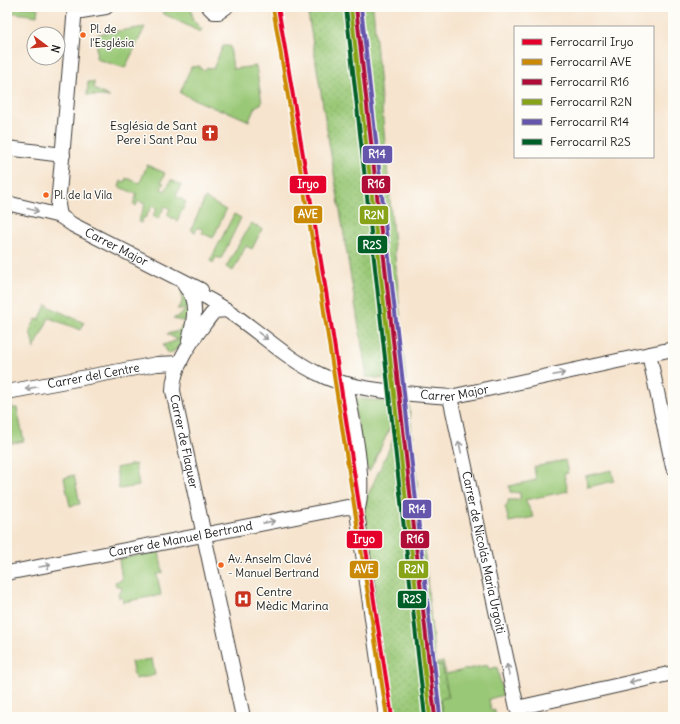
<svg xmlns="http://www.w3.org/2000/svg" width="680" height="724" font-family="Delius,sans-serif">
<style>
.grass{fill:url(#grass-dots);stroke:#5a7249}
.green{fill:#99c876;stroke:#5a7249}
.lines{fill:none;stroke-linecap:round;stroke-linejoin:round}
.street-casing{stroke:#3d3a37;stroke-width:16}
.street{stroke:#fff;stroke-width:14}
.rail-1-casing{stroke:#fdfcf7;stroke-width:7}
.rail-2-casing{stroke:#fdfcf7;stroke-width:7}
.rail-3-casing{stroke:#fdfcf7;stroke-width:7}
.rail-4-casing{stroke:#fdfcf7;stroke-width:7}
.rail-5-casing{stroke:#fdfcf7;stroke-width:7}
.rail-6-casing{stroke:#fdfcf7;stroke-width:7}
.rail-1{stroke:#e4002b;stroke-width:4}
.rail-2{stroke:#cb8a06;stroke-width:4}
.rail-3{stroke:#af0d38;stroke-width:4}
.rail-4{stroke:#87a418;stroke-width:4}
.rail-5{stroke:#6556ac;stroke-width:4}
.rail-6{stroke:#005f27;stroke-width:4}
.oneway{stroke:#999}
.bus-dot{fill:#f26522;stroke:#fdfcf7;stroke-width:1.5}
.labels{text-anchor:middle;stroke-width:3;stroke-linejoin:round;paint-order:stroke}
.bus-label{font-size:11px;fill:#1c1c1c;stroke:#fdfcf7;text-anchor:start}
.poi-label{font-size:12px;fill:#1c1c1c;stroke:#fdfcf7;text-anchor:end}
.street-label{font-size:12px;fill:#1c1c1c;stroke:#fdfcf7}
.line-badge{stroke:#fdfcf7;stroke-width:1.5}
.badge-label{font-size:11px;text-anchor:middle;font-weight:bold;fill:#fff}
</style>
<defs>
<pattern id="grass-dots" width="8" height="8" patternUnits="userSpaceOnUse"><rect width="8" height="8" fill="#99c876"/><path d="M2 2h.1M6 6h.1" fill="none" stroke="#83ab66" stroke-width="1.8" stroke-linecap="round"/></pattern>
</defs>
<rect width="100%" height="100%" fill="#fdfcf7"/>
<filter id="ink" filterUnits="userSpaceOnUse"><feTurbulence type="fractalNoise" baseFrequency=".025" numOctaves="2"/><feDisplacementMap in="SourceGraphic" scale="8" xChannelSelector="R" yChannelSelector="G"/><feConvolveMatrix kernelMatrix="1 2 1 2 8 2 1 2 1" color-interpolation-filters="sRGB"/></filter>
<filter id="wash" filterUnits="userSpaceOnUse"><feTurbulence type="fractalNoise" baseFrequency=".012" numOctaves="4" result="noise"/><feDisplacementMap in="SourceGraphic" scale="16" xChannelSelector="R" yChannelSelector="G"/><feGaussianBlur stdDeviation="0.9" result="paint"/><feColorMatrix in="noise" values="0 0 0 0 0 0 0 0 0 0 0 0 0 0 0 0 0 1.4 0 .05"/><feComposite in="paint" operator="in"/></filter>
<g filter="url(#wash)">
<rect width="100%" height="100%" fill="#f6e4ce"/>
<g class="grass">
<polygon points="307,7 373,7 406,381 367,377"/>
<polygon points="88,82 94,82 94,89 110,97 87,95"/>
<polygon points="182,292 189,303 188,333 177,349 169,354 163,345 178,340 167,334 178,331 186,322 173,319 182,314 185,309 177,309 182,303"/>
<polygon points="46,305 84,323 81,330 49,318 34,349 30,330 36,319 39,320"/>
<polygon points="409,405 417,484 417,496 408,498 419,548 424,548 435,664 436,666 442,665 449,698 440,699 443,717 389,717 361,510"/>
</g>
<g class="green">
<polygon points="9,7 38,7 37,16 8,12"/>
<polygon points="191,7 193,20 202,30 200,32 162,13 163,11"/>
<polygon points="145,27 125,68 96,59 98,34"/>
<polygon points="223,46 230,46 233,69 256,66 262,103 255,107 249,121 222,109 221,111 180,93 191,67 200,66 200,69 205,70 207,67 213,69"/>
<polygon points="147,165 165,173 161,182 164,183 161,189 165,191 171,180 181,185 176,196 186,202 177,221 167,215 170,209 165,206 158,219 153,216 157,208 152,206 145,218 143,218 141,223 138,222 145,204 138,201 136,206 133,204 137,194 119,187 121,181 125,182 126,178 140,183"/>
<polygon points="205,198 226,210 213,238 202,233 203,230 198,227 195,232 191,230"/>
<polygon points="234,214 241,218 221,259 216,257 213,263 210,261"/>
<polygon points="251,223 262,229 252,249 246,246 233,271 226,267"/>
<polygon points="353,398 402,403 369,472 363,455"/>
<polygon points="10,400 12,408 17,408 24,441 7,444 7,401"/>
<polygon points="565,460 568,473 564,474 568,491 525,500 534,517 509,522 505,506 508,505 508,500 520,500 520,493 510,492 509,486 536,480 534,467"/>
<polygon points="135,464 139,486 119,489 116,468"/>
<polygon points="612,470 614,481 588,487 585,476"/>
<polygon points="74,475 80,504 70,506 64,478"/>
<polygon points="159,551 163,573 157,574 161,595 123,602 122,597 119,598 118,592 122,591 121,586 116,586 115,582 122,580 119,559"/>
<polygon points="152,659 155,675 135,679 131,662"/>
<polygon points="443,662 446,674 487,665 489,669 497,667 503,695 489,699 491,711 495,710 496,716 443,717 440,699 449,697 442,665 436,666 435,664"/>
</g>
</g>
<g filter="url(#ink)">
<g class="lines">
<defs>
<g id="street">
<polyline points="209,7 214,12 219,12 226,7"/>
<polyline points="75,12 106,7"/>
<polyline points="7,148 63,155"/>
<path id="s1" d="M7 203 60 216 73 225 201 290"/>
<polyline points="60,216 58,205 75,7"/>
<path d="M185 286C199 300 194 323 189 340"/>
<path id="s2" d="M188 289C203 296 217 303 231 313 261 333 288 360 321 375 353 391 414 394 450 397L673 349"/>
<path id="s3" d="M227 310 215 311 211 315C195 337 173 362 173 391L243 717"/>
<polyline points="649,354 673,467"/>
<path d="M346 384C352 417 367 482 357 512"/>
<path id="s4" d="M7 392 157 364 180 363"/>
<path id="s5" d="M450 397 517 708 673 673"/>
<path id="s6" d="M7 573 347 507 354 508 357 512 386 717"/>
</g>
</defs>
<use href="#street" class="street-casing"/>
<use href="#street" class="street"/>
<defs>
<polyline id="rail-1" points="278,7 326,291 392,717"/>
<polyline id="rail-2" points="273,8 321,292 387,717"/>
<polyline id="rail-3" points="356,7 435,717"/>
<polyline id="rail-4" points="351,8 430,717"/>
<polyline id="rail-5" points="361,7 440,716"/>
<polyline id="rail-6" points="346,8 425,717"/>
</defs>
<use href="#rail-1" class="rail-1-casing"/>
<use href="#rail-2" class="rail-2-casing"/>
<use href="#rail-3" class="rail-3-casing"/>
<use href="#rail-4" class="rail-4-casing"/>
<use href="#rail-5" class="rail-5-casing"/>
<use href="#rail-6" class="rail-6-casing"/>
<use href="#rail-1" class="rail-1"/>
<use href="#rail-2" class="rail-2"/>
<use href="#rail-3" class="rail-3"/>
<use href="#rail-4" class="rail-4"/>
<use href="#rail-5" class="rail-5"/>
<use href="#rail-6" class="rail-6"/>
</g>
<defs><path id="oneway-shaft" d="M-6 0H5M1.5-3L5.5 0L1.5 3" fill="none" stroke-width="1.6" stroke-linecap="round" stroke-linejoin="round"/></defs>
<g class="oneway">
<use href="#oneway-shaft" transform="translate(33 210) rotate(15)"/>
<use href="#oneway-shaft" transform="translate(263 336) rotate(37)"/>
<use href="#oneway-shaft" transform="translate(559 374) rotate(-12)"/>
<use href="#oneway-shaft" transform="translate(31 388) rotate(170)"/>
<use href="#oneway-shaft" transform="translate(460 447) rotate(-102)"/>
<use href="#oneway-shaft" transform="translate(269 522) rotate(-11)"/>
<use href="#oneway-shaft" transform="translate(45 566) rotate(-10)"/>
<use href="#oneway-shaft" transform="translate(508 670) rotate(-102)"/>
<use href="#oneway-shaft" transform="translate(635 681) rotate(167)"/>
</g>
</g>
<defs>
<symbol id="church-square" viewBox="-11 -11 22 22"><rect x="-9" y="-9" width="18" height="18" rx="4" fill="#c8321e" stroke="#fdfcf7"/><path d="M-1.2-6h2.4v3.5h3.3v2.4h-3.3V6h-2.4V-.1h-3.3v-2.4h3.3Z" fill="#fff"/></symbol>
<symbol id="hospital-square" viewBox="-11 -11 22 22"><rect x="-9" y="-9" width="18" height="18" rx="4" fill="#c8321e" stroke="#fdfcf7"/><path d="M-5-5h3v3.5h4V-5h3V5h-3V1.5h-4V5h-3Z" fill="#fff"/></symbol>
</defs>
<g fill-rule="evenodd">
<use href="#church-square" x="200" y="123" width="20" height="20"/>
<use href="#hospital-square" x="233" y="589" width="20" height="20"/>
</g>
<g class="bus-dot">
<circle cx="83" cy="35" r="3.5"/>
<circle cx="46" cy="195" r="3.5"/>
<circle cx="221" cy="565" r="3.5"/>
</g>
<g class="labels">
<g class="bus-label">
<text x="90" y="33">Pl. de<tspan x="90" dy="14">l'Església</tspan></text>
<text x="54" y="199">Pl. de la Vila</text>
<text x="228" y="563">Av. Anselm Clavé<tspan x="228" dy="14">- Manuel Bertrand</tspan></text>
</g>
<g class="poi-label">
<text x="197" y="130">Església de Sant<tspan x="197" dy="14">Pere i Sant Pau</tspan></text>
<text x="256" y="596" text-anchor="start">Centre<tspan x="256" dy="14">Mèdic Marina</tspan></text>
</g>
<g class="street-label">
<text dy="4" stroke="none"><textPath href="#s1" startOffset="119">Carrer Major</textPath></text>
<text dy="4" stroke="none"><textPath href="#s4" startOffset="88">Carrer del Centre</textPath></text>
<text dy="4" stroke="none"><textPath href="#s2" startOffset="295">Carrer Major</textPath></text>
<text dy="4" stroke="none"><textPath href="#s3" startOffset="156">Carrer de Flaquer</textPath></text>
<text dy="4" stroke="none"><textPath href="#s6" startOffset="177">Carrer de Manuel Bertrand</textPath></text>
<text dy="4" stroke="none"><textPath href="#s5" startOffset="159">Carrer de Nicolás Maria Urgoiti</textPath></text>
</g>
</g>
<g class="line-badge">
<rect x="362" y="145" width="31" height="19" rx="4" fill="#6556ac"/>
<rect x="289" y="175" width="38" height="19" rx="4" fill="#e4002b"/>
<rect x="361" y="175" width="30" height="19" rx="4" fill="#af0d38"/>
<rect x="293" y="205" width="30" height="19" rx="4" fill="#cb8a06"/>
<rect x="359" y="205" width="30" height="20" rx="4" fill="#87a418"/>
<rect x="357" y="235" width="31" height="19" rx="4" fill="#005f27"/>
<rect x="402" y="499" width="30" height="20" rx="4" fill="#6556ac"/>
<rect x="346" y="530" width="37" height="19" rx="4" fill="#e4002b"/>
<rect x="400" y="530" width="30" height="19" rx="4" fill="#af0d38"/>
<rect x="349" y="560" width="30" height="19" rx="4" fill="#cb8a06"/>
<rect x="398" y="560" width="31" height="19" rx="4" fill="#87a418"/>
<rect x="397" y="590" width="30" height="19" rx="4" fill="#005f27"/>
</g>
<g class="badge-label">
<text x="377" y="158">R14</text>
<text x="308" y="188">Iryo</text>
<text x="376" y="188">R16</text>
<text x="308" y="218">AVE</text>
<text x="374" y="219">R2N</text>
<text x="372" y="249">R2S</text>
<text x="417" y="513">R14</text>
<text x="364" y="543">Iryo</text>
<text x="415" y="543">R16</text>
<text x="364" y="573">AVE</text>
<text x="414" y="573">R2N</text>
<text x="412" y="603">R2S</text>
</g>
<rect width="680" height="724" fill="none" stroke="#fdfcf7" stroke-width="24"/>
<rect x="514" y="26" width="140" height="132" fill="#fdfcf7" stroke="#a3a29f"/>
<rect x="522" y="39" width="20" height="6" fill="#e4002b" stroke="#a3a29f"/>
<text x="550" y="46" font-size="12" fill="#1c1c1c">Ferrocarril Iryo</text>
<rect x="522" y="59" width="20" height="6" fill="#cb8a06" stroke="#a3a29f"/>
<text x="550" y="66" font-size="12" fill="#1c1c1c">Ferrocarril AVE</text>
<rect x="522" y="79" width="20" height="6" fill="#af0d38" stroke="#a3a29f"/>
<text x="550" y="86" font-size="12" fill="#1c1c1c">Ferrocarril R16</text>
<rect x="522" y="99" width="20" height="6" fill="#87a418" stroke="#a3a29f"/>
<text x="550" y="106" font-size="12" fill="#1c1c1c">Ferrocarril R2N</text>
<rect x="522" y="119" width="20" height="6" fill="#6556ac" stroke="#a3a29f"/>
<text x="550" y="126" font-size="12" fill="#1c1c1c">Ferrocarril R14</text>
<rect x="522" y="139" width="20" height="6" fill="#005f27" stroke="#a3a29f"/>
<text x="550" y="146" font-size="12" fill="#1c1c1c">Ferrocarril R2S</text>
<g transform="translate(46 46) rotate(106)"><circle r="19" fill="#fdfcf7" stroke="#a3a29f"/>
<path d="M0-3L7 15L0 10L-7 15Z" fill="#c8321e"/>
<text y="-6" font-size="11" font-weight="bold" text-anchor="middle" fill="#1c1c1c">N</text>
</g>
</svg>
